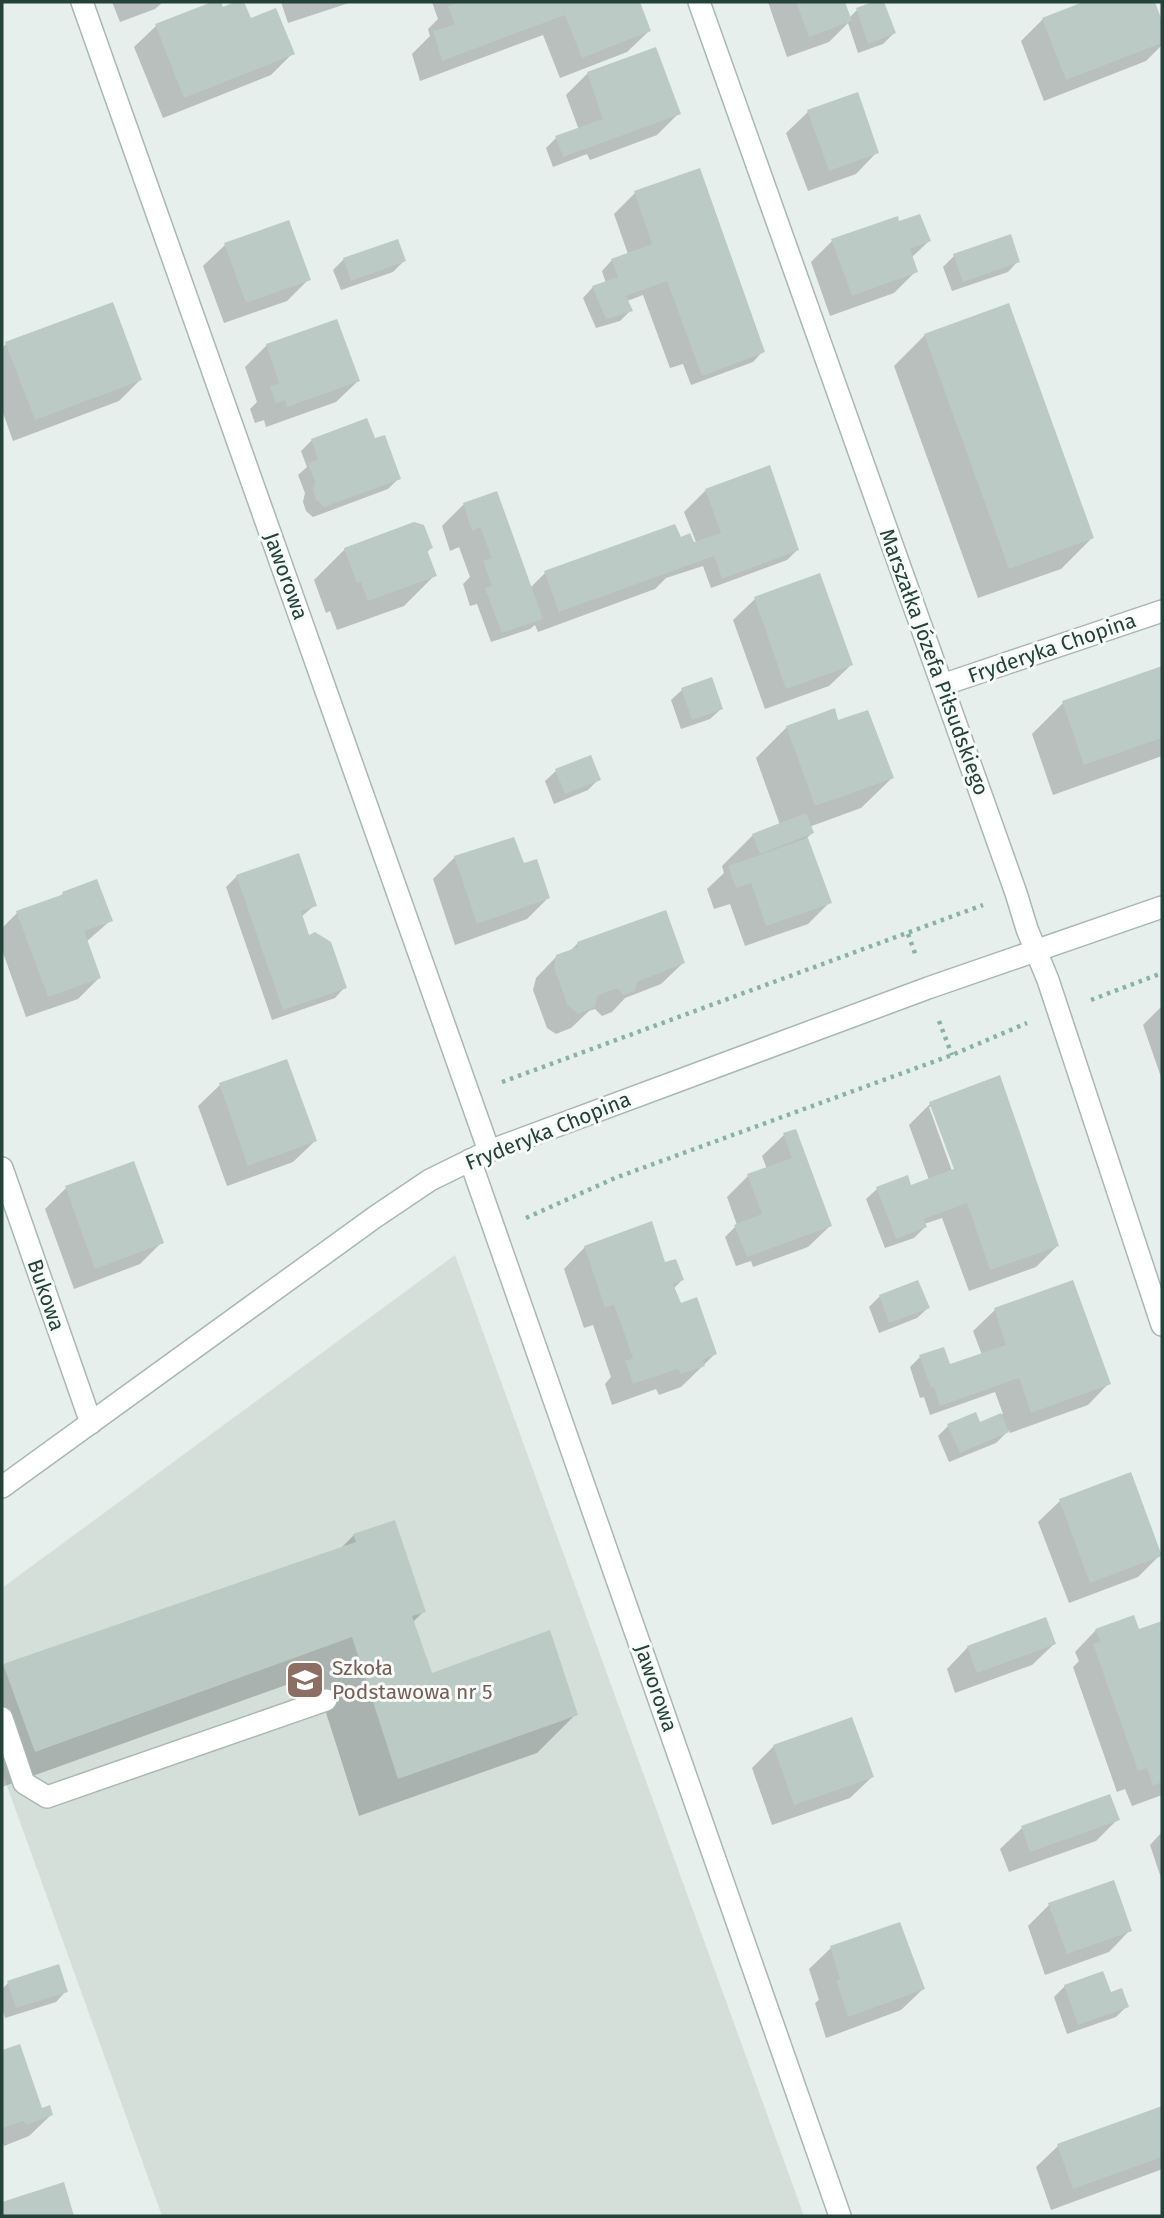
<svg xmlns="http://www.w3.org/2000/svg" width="1164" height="2218" font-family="'Fira Sans',sans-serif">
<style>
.built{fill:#d4dfda}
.shadow{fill:#0003;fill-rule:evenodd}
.building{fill:#bbcac4}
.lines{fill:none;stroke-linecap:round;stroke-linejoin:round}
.minor-casing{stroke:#a8b8b2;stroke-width:24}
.path{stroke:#86b3a5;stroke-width:4.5;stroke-dasharray:3.5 5;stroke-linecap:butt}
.minor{stroke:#fff;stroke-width:21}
.labels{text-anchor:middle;stroke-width:6;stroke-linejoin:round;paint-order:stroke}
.street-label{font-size:21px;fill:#24423a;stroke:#f7fbf9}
.education-label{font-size:21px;fill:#785e54;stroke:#f7fbf9;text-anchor:start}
</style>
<rect width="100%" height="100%" fill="#e6efeb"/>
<polygon class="built" points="455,1255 804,2216 162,2216 2,1772 2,1588"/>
<g class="shadow">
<polygon points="112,2 163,2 155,9 120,22"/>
<polygon points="216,2 219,2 222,9 242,2 250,20 293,53 271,75 163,118 134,47 156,26"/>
<polygon points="281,2 352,2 288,23"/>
<polygon points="432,2 638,2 649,31 627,52 560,78 543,35 420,81 412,54 430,36 428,29 438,19"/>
<polygon points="768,2 843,2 849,18 857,10 882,2 894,33 883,44 858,53 848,23 829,42 787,57"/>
<polygon points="1088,2 1153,2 1162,26 1162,45 1146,61 1044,101 1021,41 1043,19"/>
<polygon points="655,49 679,113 657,135 590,160 587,154 553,167 546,148 556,138 579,130 566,95 587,74"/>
<polygon points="808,112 877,152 856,174 808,191 786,133"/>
<polygon points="635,193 763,351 753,362 691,385 683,364 670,368 643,295 627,301 631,310 620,321 596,328 583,298 593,287 606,283 602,271 612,260 628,254 614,214"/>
<polygon points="898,224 929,241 911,258 916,271 894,293 830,316 811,262 832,241"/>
<polygon points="225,245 309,279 287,301 224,323 203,266"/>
<polygon points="954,256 1018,261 1008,272 952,291 943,267"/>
<polygon points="344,259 404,261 393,272 341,290 333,270"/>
<polygon points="925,335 1092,538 1061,569 978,598 894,366"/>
<polygon points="6,344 140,380 119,401 13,441 2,410 2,348"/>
<polygon points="267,345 358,381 336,402 266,427 264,420 255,423 250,409 257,402 245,367"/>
<polygon points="312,440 374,441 399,478 388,489 313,517 306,511 303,502 305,493 298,475 307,467 301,451"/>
<polygon points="706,490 797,550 787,560 711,588 703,566 666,578 655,589 538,632 535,625 530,629 491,642 477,604 470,606 463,584 470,577 459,547 450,551 442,526 463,505 496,493 530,588 545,573 680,540 698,547 684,512"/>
<polygon points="431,548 426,553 435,575 404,606 337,630 330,611 326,613 314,580 345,549"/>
<polygon points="755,599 851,665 829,686 765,709 733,620"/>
<polygon points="1162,668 1162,756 1053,795 1032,734 1063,703"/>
<polygon points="711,680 721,709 710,719 681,729 671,700 682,690"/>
<polygon points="837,723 892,778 861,808 809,827 812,833 807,838 830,902 808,924 745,946 730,904 714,909 707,889 724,873 722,866 753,835 780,825 756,758 787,727"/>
<polygon points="556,771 599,779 588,790 554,804 545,781"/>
<polygon points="513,839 523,865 548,898 527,919 455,945 433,879 454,858"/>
<polygon points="237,876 315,905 301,917 308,937 345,987 335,998 272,1020 226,887"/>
<polygon points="63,893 111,920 86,942 99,978 78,999 26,1017 2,950 2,928 17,913 59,898"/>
<polygon points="578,943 683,963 661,984 625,998 612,1012 602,1016 595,1009 589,1011 571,1028 556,1034 547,1028 533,990 536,978 557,956 569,952"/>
<polygon points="1162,1006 1162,1080 1143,1025"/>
<path d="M999 1077 1057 1246 1036 1267 969 1291 942 1218 924 1224 925 1227 914 1238 885 1248 866 1199 877 1189 907 1177 910 1187 929 1180 909 1125 930 1104ZM932 1106 956 1171H952L929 1107Z"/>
<polygon points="220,1085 315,1141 293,1162 227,1186 198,1106"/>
<polygon points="795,1131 830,1226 808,1247 753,1267 751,1261 736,1266 725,1237 737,1225 727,1197 748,1176 767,1169 762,1156 784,1135"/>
<polygon points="66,1188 161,1243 140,1264 74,1289 45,1209"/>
<polygon points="585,1247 664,1265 682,1280 673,1289 680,1305 715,1354 681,1387 659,1395 656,1389 612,1405 605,1384 611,1377 593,1325 584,1328 564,1269"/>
<polygon points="917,1282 928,1308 917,1318 879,1333 869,1307 879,1297"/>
<polygon points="1072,1282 1109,1383 1088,1405 1010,1433 1009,1430 996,1443 949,1462 938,1436 948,1426 979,1424 1003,1414 995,1392 930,1415 924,1397 920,1398 910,1367 920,1357 949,1366 982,1355 973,1331 995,1310"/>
<polygon points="1060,1501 1160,1555 1138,1577 1069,1603 1038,1522"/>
<polygon points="354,1535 424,1611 413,1622 431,1675 576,1714 537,1753 359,1816 314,1675 2,1787 2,1667 4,1665 339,1550"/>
<polygon points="1162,1622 1162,1795 1132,1806 1125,1789 1117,1792 1073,1667 1079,1661 1075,1652 1096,1630 1138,1631"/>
<polygon points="1054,1644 1032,1665 955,1693 947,1669 968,1647"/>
<polygon points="774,1746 872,1777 850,1798 772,1825 752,1768"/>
<polygon points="1118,1819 1096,1841 1009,1872 1000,1849 1022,1828"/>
<polygon points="1162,1832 1162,1881 1150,1845"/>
<polygon points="1049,1905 1130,1930 1109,1952 1045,1975 1028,1926"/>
<polygon points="831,1948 923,1989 901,2010 826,2038 815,2003 819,2000 809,1969"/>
<polygon points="8,1983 66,1991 56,2002 5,2018 2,2007 2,1989"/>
<polygon points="1065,1986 1110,1994 1127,2006 1116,2017 1067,2034 1054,1997"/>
<polygon points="18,2046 41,2111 51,2115 29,2136 4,2146 2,2141 2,2052"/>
<polygon points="1162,2108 1162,2168 1160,2170 1051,2210 1036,2167 1058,2146"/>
</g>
<g class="building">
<polygon points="212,2 221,2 223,7 235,2 244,2 251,18 276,8 295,54 184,98 155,24"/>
<polygon points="460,2 640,2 651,31 582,58 565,15 442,61 433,31 455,25 448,6"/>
<polygon points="796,2 845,2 852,21 809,37"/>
<polygon points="873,2 884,2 896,33 868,44 856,8"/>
<polygon points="1083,2 1155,2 1162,21 1162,43 1066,80 1042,18"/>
<polygon points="656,47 681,114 563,157 555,136 603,119 587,72"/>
<polygon points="858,92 879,153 829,171 807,110"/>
<polygon points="700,168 765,352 702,376 667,281 626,296 633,311 606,319 592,286 618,277 611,259 652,244 634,191"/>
<polygon points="920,214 931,241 910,249 918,272 852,296 831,239 898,216 899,221"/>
<polygon points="289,220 311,280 246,303 224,243"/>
<polygon points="1011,234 1020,262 963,282 953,254"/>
<polygon points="398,239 406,261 351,281 343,258"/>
<polygon points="113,302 142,380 35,420 5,342"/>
<polygon points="1009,303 1094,538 1009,569 924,334"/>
<polygon points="337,319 360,381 287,407 285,400 276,403 270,386 279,383 266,344"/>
<polygon points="367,418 375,438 385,435 401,479 324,507 316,500 313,490 315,482 308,463 318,459 311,439"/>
<polygon points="770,465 799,550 722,579 714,556 559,612 544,571 675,524 681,537 690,533 694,542 721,533 705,489"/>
<polygon points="497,491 543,619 502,633 485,588 492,586 483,561 492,558 480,527 472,531 463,503"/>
<polygon points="414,522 424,525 433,548 427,550 437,576 368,601 361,582 357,583 344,548"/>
<polygon points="820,573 853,665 786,689 754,597"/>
<polygon points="1162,666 1162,738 1084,765 1062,701"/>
<polygon points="712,677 723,709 692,720 681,688"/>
<polygon points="835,708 838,720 868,710 894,778 815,806 786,726"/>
<polygon points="591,755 601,780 565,794 555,769"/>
<polygon points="806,813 814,833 760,854 752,834"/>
<polygon points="514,837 524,863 537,859 550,898 477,924 454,856"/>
<polygon points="808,838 832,903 766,926 751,883 736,888 728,866"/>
<polygon points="299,853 317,906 301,911 309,935 315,932 331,942 347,988 283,1010 236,875"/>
<polygon points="97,879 113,921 84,931 101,978 48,997 16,911 64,894 62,892"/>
<polygon points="666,910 685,963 637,982 635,991 624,995 617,988 597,996 595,1007 578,1014 568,1006 554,968 556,955 578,947 577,942"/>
<polygon points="287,1059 317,1141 248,1166 219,1083"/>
<polygon points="1000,1075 1059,1246 990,1270 967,1203 924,1219 927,1227 896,1239 876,1187 908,1175 911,1185 954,1169 929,1102"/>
<polygon points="796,1129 832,1226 747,1257 734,1225 762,1214 747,1174 792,1158 783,1133"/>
<polygon points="134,1161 164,1243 95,1269 65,1186"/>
<polygon points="652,1221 665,1262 676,1259 684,1280 673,1284 681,1303 697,1297 717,1354 702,1360 705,1366 681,1374 678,1369 633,1384 625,1361 633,1358 614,1305 605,1308 584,1246"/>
<polygon points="918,1280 930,1308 889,1323 879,1295"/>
<polygon points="1073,1280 1111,1384 1031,1413 1019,1378 940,1406 934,1387 931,1388 919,1355 944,1347 950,1364 1006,1345 994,1308"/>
<polygon points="976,1412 980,1422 1001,1413 1009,1432 960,1453 947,1424"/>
<polygon points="1131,1472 1162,1556 1090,1583 1059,1499"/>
<polygon points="395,1520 426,1612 412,1616 432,1673 550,1630 578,1715 398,1779 352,1637 35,1752 3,1664 356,1542 353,1534"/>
<polygon points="1134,1615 1139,1629 1162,1621 1162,1782 1153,1786 1147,1768 1138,1771 1093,1644 1101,1642 1095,1629"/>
<polygon points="1046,1617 1056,1644 977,1673 967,1646"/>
<polygon points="852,1717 874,1777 794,1805 773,1745"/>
<polygon points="1110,1794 1120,1820 1030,1852 1021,1826"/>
<polygon points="1114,1880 1132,1931 1067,1954 1048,1903"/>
<polygon points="900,1922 925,1989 848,2017 836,1980 840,1979 830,1946"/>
<polygon points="59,1964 68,1992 16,2008 7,1981"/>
<polygon points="1103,1971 1111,1992 1122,1988 1129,2007 1078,2025 1064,1985"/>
<polygon points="20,2044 42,2108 50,2105 53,2115 26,2125 24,2121 2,2128 2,2050"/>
<polygon points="1162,2106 1162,2157 1073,2189 1057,2144"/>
<polygon points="64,2182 74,2216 2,2216 2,2202"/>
</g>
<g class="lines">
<defs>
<g id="minor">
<polyline points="82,2 489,1151"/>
<polyline points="699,2 1016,893 1027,929 1048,980 1162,1325"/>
<polyline points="942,685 1162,611"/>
<polyline points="470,1160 840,2216"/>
<polyline points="2,1168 91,1423"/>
<polyline points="2,1487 375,1217 430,1180 489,1151 928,988 1162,907"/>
<polyline points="2,1718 24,1783 47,1797 326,1700"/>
</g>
</defs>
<use href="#minor" class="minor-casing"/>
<g class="path">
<polyline points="908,934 916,956"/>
<polyline points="1091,1000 1162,973"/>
<polyline points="939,1021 952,1055"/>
<polyline points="502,1082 983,905"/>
<polyline points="526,1218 615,1178 952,1055 1027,1023"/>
</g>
<use href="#minor" class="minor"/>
</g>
<defs>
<symbol id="school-square" viewBox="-11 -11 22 22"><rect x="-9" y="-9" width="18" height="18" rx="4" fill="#8d6e63" stroke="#f7fbf9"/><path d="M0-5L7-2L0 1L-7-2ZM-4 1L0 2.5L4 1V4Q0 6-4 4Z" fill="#fff"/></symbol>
</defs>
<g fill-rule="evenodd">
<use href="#school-square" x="283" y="1658" width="44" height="44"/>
</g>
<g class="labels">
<g class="street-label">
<text transform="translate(286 576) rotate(70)" y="7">Jaworowa</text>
<text transform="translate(1052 648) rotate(-19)" y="7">Fryderyka Chopina</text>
<text transform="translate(934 662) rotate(70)" y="7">Marszałka Józefa Piłsudskiego</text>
<text transform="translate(548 1131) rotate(-22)" y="7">Fryderyka Chopina</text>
<text transform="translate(46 1295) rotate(71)" y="7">Bukowa</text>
<text transform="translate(656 1688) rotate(71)" y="7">Jaworowa</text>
</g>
<g class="education-label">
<text x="332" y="1675">Szkoła<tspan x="332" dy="24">Podstawowa nr 5</tspan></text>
</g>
</g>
<rect width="1164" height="2218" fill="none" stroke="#24423a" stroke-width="7"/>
</svg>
